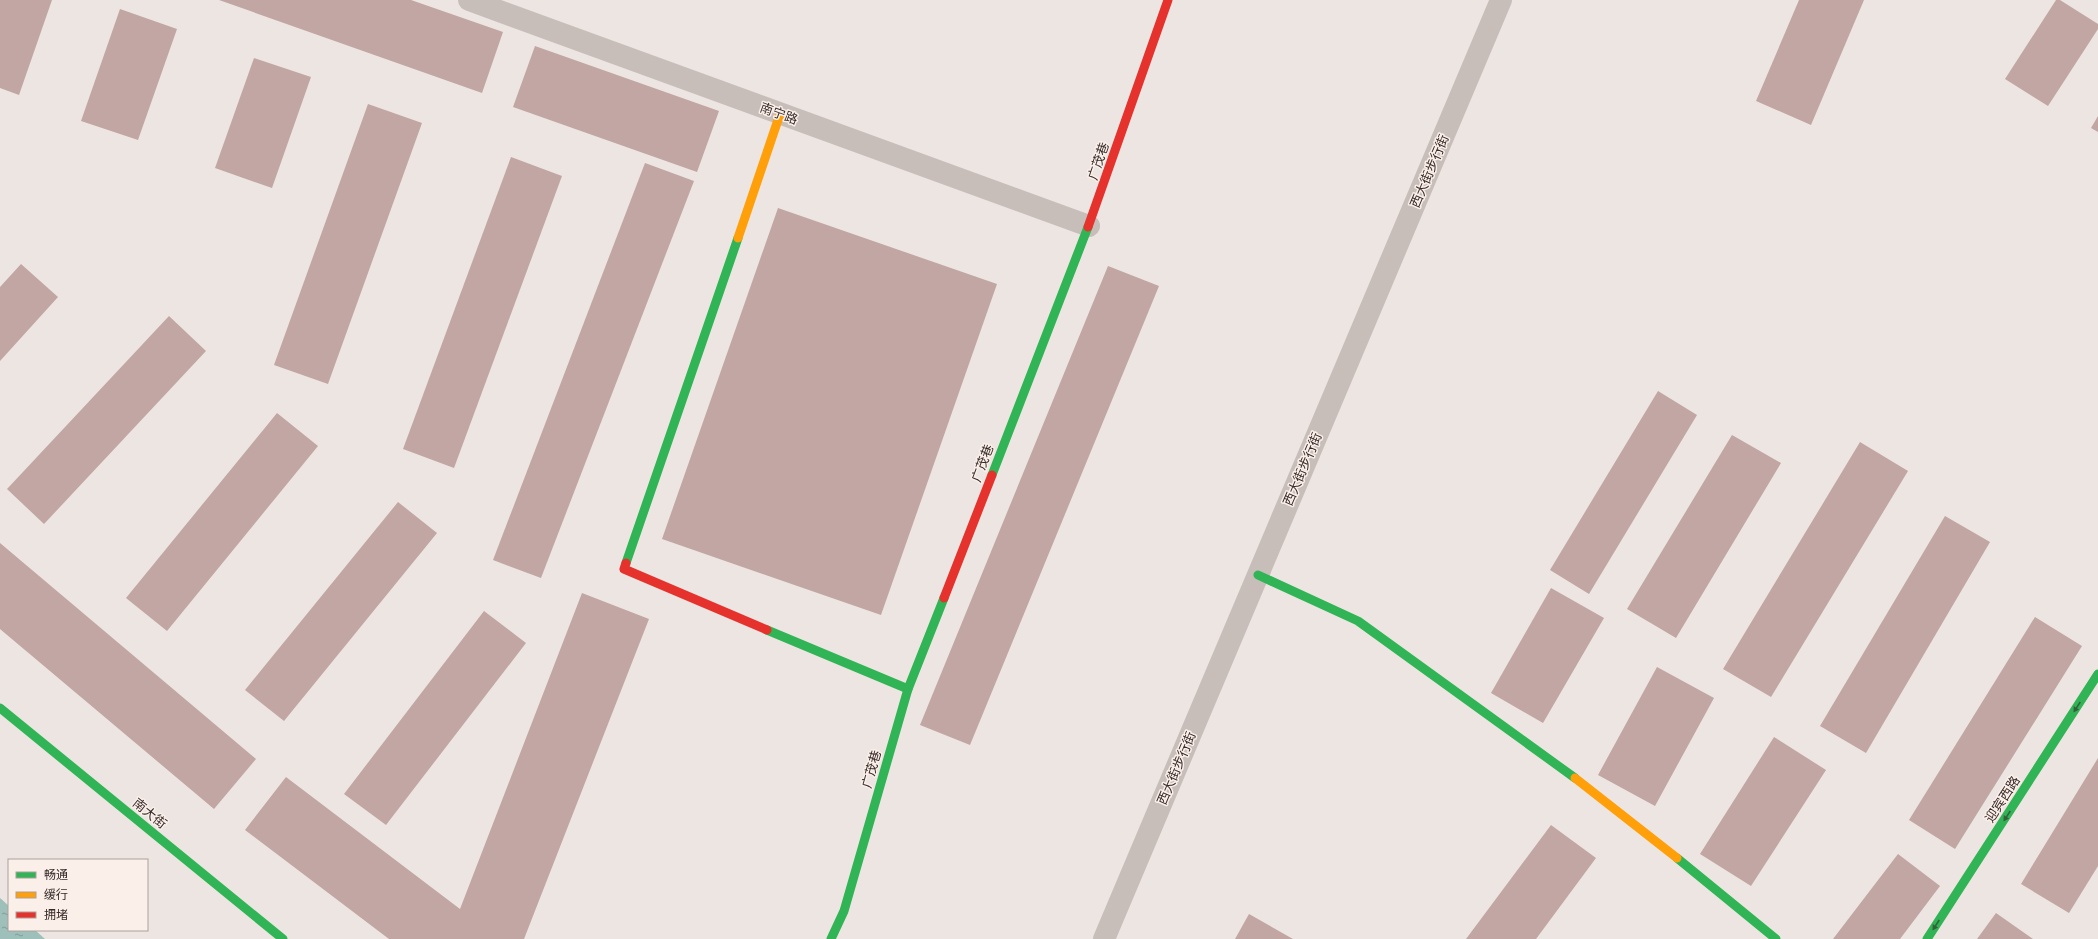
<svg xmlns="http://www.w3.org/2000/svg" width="2098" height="939" font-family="'DM Sans','Noto Sans SC',sans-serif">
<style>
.water{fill:url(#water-ripples)}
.building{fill:#c1a6a3}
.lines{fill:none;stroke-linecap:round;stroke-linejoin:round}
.street{stroke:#c7beba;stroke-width:22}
.fast{stroke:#30b455;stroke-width:9}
.slow{stroke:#ff9f0a;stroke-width:9}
.jam{stroke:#e5322d;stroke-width:9}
.oneway{fill:#34613a}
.labels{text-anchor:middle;stroke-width:3;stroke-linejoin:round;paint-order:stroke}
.street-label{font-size:13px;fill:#372a28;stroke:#faefe9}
</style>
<defs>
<pattern id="water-ripples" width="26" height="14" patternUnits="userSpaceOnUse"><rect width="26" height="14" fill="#9dc0ba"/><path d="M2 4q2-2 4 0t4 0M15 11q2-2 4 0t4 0" fill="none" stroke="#819c97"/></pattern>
</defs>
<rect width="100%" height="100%" fill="#ede5e1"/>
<polygon class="water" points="0,898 9,906 9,930 35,930 45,939 0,939"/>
<g class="building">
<polygon points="0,0 52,0 19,95 0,88"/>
<polygon points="219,0 411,0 503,32 482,93"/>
<polygon points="1799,0 1864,0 1811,125 1756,101"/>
<polygon points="2056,0 2060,0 2098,24 2098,29 2048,106 2005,79"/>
<polygon points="120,9 177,29 138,140 81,121"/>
<polygon points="535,46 719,111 697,172 513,107"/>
<polygon points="254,58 311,77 272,188 215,168"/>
<polygon points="368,104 422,123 328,384 274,365"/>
<polygon points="2098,116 2098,132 2091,128"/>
<polygon points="511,157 562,176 454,468 403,449"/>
<polygon points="645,163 694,181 541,578 493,560"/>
<polygon points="778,208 997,284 881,615 662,539"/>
<polygon points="21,264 58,297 0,361 0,287"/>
<polygon points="1108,266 1159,286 970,745 920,725"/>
<polygon points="169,316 206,351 44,524 7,489"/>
<polygon points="1658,391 1697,415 1589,594 1550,570"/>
<polygon points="277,413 318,446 167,631 126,598"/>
<polygon points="1732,435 1781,463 1676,638 1627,609"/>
<polygon points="1860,442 1908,471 1771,697 1723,669"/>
<polygon points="398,502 437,533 284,721 245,690"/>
<polygon points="1945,516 1990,542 1866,753 1820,726"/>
<polygon points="0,543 256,759 214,809 0,629"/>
<polygon points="1551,588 1604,618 1543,723 1491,693"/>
<polygon points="582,593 649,619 524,939 389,939 245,830 286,777 460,909"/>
<polygon points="484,611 526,643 386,825 344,794"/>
<polygon points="2035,617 2082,646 1955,849 1909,820"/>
<polygon points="1657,667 1714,698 1655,806 1598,775"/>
<polygon points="1774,737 1826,770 1751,886 1700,854"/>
<polygon points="2098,758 2098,866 2069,913 2021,884"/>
<polygon points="1551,825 1596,858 1536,939 1466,939"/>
<polygon points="1898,854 1940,886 1900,939 1833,939"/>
<polygon points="1996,913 2033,939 1977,939"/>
<polygon points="1249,914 1293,939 1235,939"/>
</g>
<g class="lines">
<g class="street">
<polyline points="469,0 1089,226"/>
<polyline points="1104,939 1501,0"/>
</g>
<g class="fast">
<polyline points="992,475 1088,227"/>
<polyline points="626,563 738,238"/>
<polyline points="1258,575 1358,621 1575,778"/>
<polyline points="767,630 908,689"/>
<polyline points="0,708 283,939"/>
<polyline points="1677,858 1776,939"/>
<polyline points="831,939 844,911 908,689 944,598"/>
<polyline points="1927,939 2098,674"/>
</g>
<g class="slow">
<polyline points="738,238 780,114"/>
<polyline points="1575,778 1677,858"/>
</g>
<g class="jam">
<polyline points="1088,227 1168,0"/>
<polyline points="626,563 624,569 767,630"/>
<polyline points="944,598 992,475"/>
</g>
</g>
<defs><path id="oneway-solid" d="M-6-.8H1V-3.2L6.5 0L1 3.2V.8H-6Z"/></defs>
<g class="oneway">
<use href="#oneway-solid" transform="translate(2077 707) rotate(123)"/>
<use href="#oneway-solid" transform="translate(2007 816) rotate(123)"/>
<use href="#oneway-solid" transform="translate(1936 925) rotate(123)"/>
</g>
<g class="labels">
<g class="street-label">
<text transform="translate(779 113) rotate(20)" y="5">南宁路</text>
<text transform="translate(1098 161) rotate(-71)" y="5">广茂巷</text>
<text transform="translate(1429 171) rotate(-67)" y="5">西大街步行街</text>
<text transform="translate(982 463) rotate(-69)" y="5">广茂巷</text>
<text transform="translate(1302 469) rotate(-67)" y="5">西大街步行街</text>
<text transform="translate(1176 768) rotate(-67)" y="5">西大街步行街</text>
<text transform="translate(871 769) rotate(-74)" y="5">广茂巷</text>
<text transform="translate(2002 799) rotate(-57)" y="5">迎宾西路</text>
<text transform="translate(150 813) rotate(39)" y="5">南大街</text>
</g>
</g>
<rect x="8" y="859" width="140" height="72" fill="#faefe9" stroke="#aca09c"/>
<rect x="16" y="872" width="20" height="6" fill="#30b455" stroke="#aca09c"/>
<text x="44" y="879" font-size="12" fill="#372a28">畅通</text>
<rect x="16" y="892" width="20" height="6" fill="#ff9f0a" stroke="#aca09c"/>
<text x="44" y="899" font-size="12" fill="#372a28">缓行</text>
<rect x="16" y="912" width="20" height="6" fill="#e5322d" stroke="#aca09c"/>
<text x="44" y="919" font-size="12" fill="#372a28">拥堵</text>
</svg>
